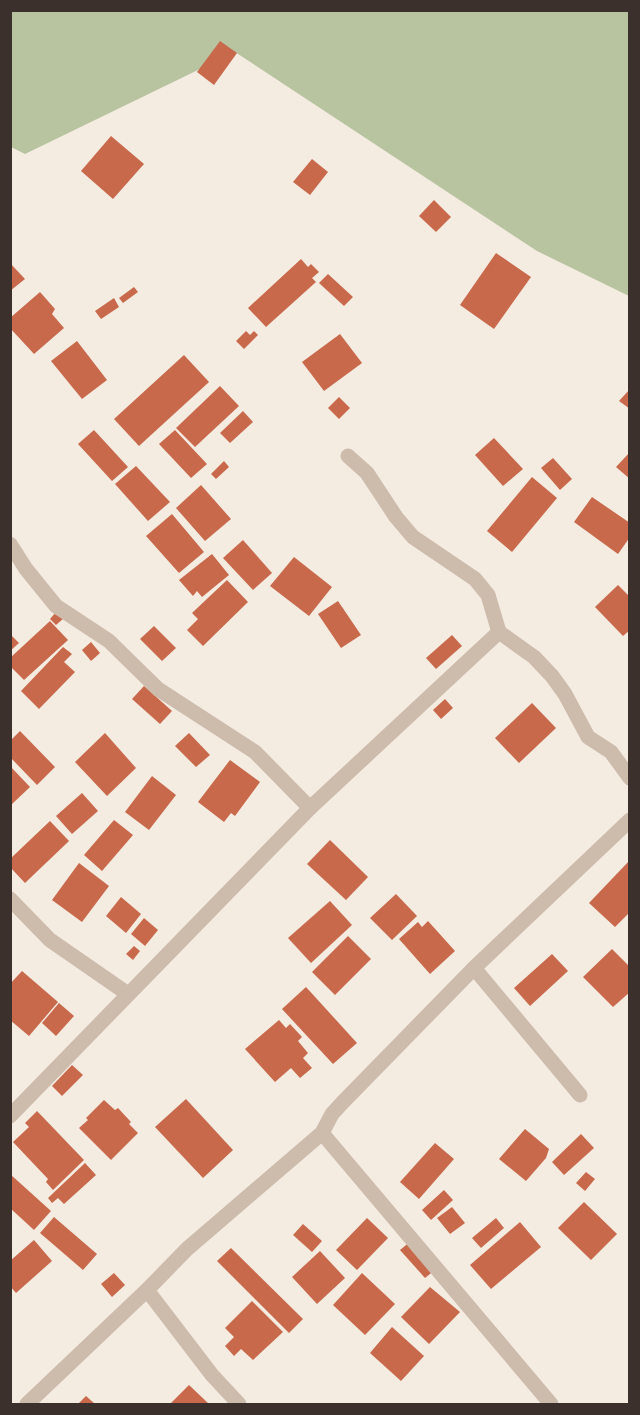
<svg xmlns="http://www.w3.org/2000/svg" width="640" height="1415" font-family="'Fira Sans',sans-serif">
<style>
.green{fill:#b8c4a0}
.building{fill:#c8694b}
.lines{fill:none;stroke-linecap:round;stroke-linejoin:round}
.minor{stroke:#cdbbac;stroke-width:15}
</style>
<rect width="100%" height="100%" fill="#f4ebe1"/>
<polygon class="green" points="10,11 629,11 629,296 537,251 235,52 25,154 11,147"/>
<g class="building">
<polygon points="220,41 237,53 214,85 197,72"/>
<polygon points="111,136 144,164 113,199 81,171"/>
<polygon points="312,159 328,172 310,195 293,182"/>
<polygon points="434,200 451,217 436,232 419,216"/>
<polygon points="496,253 531,277 494,329 460,305"/>
<polygon points="301,259 308,267 311,264 319,272 312,278 316,282 266,327 248,308"/>
<polygon points="10,263 25,279 10,291"/>
<polygon points="328,274 353,297 344,306 319,283"/>
<polygon points="134,287 138,292 123,303 119,298"/>
<polygon points="40,292 55,309 52,314 64,328 34,354 10,328 10,318"/>
<polygon points="114,298 119,307 101,319 95,311"/>
<polygon points="246,331 250,335 254,331 258,335 244,349 236,341"/>
<polygon points="340,334 362,363 324,391 302,362"/>
<polygon points="77,341 107,380 82,399 51,361"/>
<polygon points="184,355 209,382 139,446 114,419"/>
<polygon points="220,386 239,406 195,447 176,428"/>
<polygon points="630,389 630,409 619,401"/>
<polygon points="339,397 350,408 339,419 328,408"/>
<polygon points="243,411 253,422 230,443 220,433"/>
<polygon points="94,430 128,467 112,481 78,444"/>
<polygon points="175,430 207,464 191,478 159,444"/>
<polygon points="494,438 523,469 503,486 475,455"/>
<polygon points="630,452 630,479 616,467"/>
<polygon points="553,458 572,479 560,490 541,468"/>
<polygon points="224,461 229,467 216,479 211,474"/>
<polygon points="136,466 170,502 148,521 115,484"/>
<polygon points="532,477 557,498 512,552 487,531"/>
<polygon points="201,485 231,519 205,541 176,508"/>
<polygon points="592,497 630,523 630,537 618,554 574,522"/>
<polygon points="172,514 204,552 179,573 146,536"/>
<polygon points="243,540 272,573 253,590 223,558"/>
<polygon points="212,554 229,575 202,597 197,591 193,596 179,580"/>
<polygon points="294,557 332,587 309,616 270,586"/>
<polygon points="227,580 248,602 203,646 187,630 198,619 192,613"/>
<polygon points="618,585 630,597 630,630 623,636 595,607"/>
<polygon points="338,601 361,635 341,648 318,614"/>
<polygon points="57,611 64,618 56,625 50,619"/>
<polygon points="50,621 68,640 24,680 10,666 10,658"/>
<polygon points="154,626 176,648 162,661 140,639"/>
<polygon points="10,634 19,643 10,651"/>
<polygon points="452,635 462,646 436,669 426,658"/>
<polygon points="91,642 100,653 91,661 82,650"/>
<polygon points="63,647 72,654 64,662 75,672 39,709 21,691"/>
<polygon points="144,686 172,711 160,724 132,699"/>
<polygon points="445,699 453,708 441,719 433,710"/>
<polygon points="532,703 556,728 519,763 495,738"/>
<polygon points="20,731 55,767 37,785 10,757 10,741"/>
<polygon points="105,733 136,768 107,796 75,762"/>
<polygon points="189,733 210,755 196,767 175,746"/>
<polygon points="230,760 260,782 235,816 231,813 224,822 198,802"/>
<polygon points="10,766 30,787 10,806"/>
<polygon points="152,776 176,795 149,830 125,812"/>
<polygon points="82,793 98,811 72,834 56,816"/>
<polygon points="114,820 133,835 102,871 84,855"/>
<polygon points="50,821 69,841 25,883 10,867 10,859"/>
<polygon points="330,840 368,877 346,900 307,864"/>
<polygon points="630,860 630,912 615,927 589,903"/>
<polygon points="79,863 109,886 82,922 52,900"/>
<polygon points="396,894 417,916 392,940 370,918"/>
<polygon points="121,897 141,914 126,933 106,916"/>
<polygon points="330,901 352,925 311,963 288,938"/>
<polygon points="144,918 158,930 145,946 131,934"/>
<polygon points="428,921 455,951 430,974 399,939 418,922 422,927"/>
<polygon points="348,936 371,959 335,995 312,972"/>
<polygon points="134,946 140,951 133,960 126,954"/>
<polygon points="612,949 630,967 630,992 613,1007 583,977"/>
<polygon points="552,954 568,971 530,1006 514,988"/>
<polygon points="22,971 58,1002 29,1036 10,1020 10,984"/>
<polygon points="306,987 357,1043 333,1064 282,1009"/>
<polygon points="59,1003 74,1016 56,1036 42,1023"/>
<polygon points="279,1020 286,1028 290,1024 302,1037 298,1041 308,1053 303,1058 312,1068 300,1078 291,1068 275,1082 245,1049"/>
<polygon points="72,1065 83,1075 62,1096 52,1086"/>
<polygon points="186,1099 233,1150 203,1178 155,1127"/>
<polygon points="104,1100 115,1110 118,1108 131,1122 129,1124 138,1133 111,1160 79,1128 88,1120 86,1118"/>
<polygon points="37,1111 84,1160 53,1190 46,1182 48,1179 13,1142 29,1127 25,1123"/>
<polygon points="525,1129 549,1149 546,1158 526,1181 499,1159"/>
<polygon points="581,1134 594,1148 564,1175 552,1162"/>
<polygon points="435,1143 454,1159 419,1199 400,1182"/>
<polygon points="85,1163 96,1175 64,1204 58,1198 52,1203 48,1198"/>
<polygon points="586,1172 595,1179 585,1191 576,1183"/>
<polygon points="10,1174 51,1211 34,1230 10,1208"/>
<polygon points="444,1190 453,1200 431,1220 422,1210"/>
<polygon points="584,1202 617,1234 591,1260 558,1228"/>
<polygon points="452,1207 465,1223 450,1234 437,1218"/>
<polygon points="54,1217 97,1254 83,1270 40,1233"/>
<polygon points="367,1218 388,1238 357,1270 336,1250"/>
<polygon points="496,1218 504,1228 481,1248 472,1238"/>
<polygon points="520,1222 541,1247 491,1289 470,1265"/>
<polygon points="303,1224 322,1241 312,1252 293,1235"/>
<polygon points="34,1240 52,1261 16,1293 10,1286 10,1261"/>
<polygon points="411,1241 436,1269 425,1278 400,1250"/>
<polygon points="231,1248 303,1319 289,1333 217,1261"/>
<polygon points="320,1251 345,1278 317,1304 292,1277"/>
<polygon points="114,1273 125,1285 112,1297 101,1284"/>
<polygon points="362,1273 395,1304 365,1335 333,1305"/>
<polygon points="430,1287 460,1312 429,1344 401,1317"/>
<polygon points="252,1301 283,1332 253,1360 241,1349 234,1356 225,1346 234,1337 225,1328"/>
<polygon points="392,1327 424,1356 401,1381 370,1353"/>
<polygon points="189,1385 209,1404 170,1404"/>
<polygon points="86,1396 95,1404 78,1404"/>
</g>
<g class="lines">
<g class="minor">
<polyline points="348,456 367,473 396,517 413,537 475,579 488,595 499,632"/>
<polyline points="10,544 26,569 56,606 109,641 158,689 255,752 310,808 499,632 534,657 552,676 565,694 588,737 611,752 630,778"/>
<polyline points="10,899 50,940 128,994"/>
<polyline points="474,968 580,1095"/>
<polyline points="10,1116 310,808"/>
<polyline points="322,1133 551,1404"/>
<polyline points="147,1290 212,1375 239,1404"/>
<polyline points="27,1404 147,1290 187,1249 322,1133 332,1114 342,1103 474,968 630,820"/>
</g>
</g>
<rect width="640" height="1415" fill="none" stroke="#3b302b" stroke-width="24"/>
</svg>
